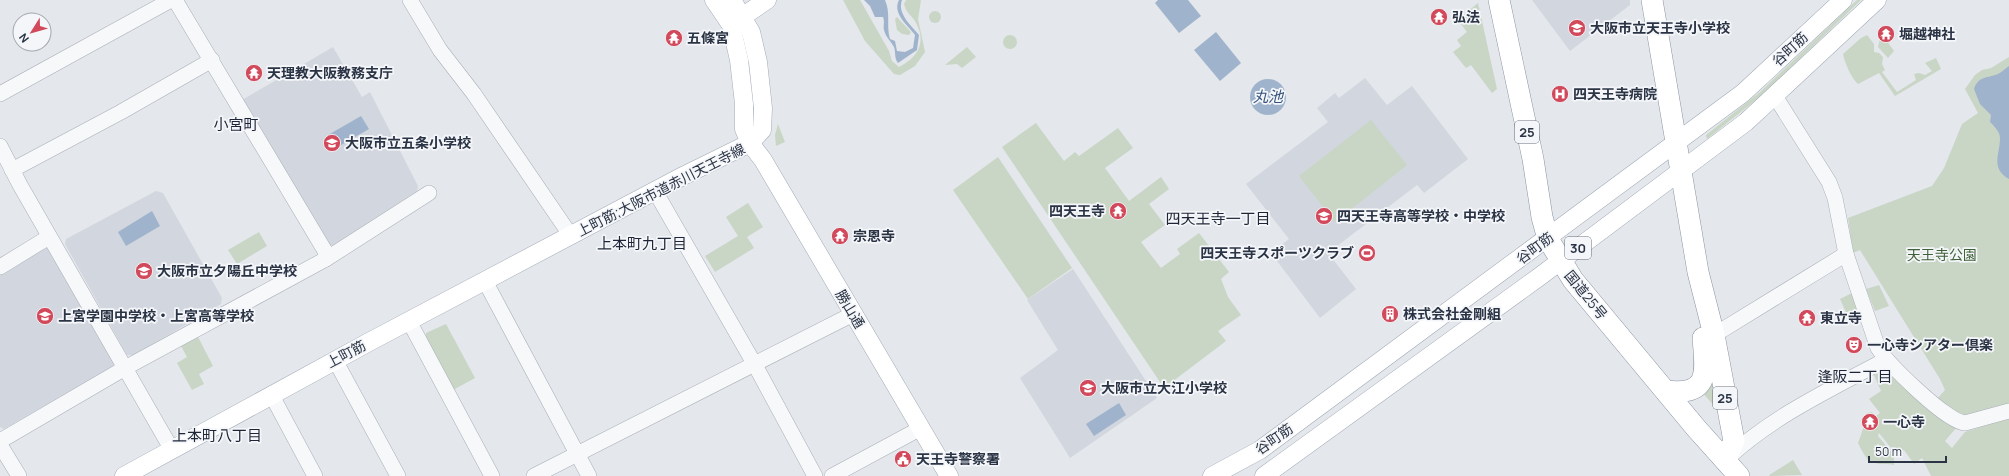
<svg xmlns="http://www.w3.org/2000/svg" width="2009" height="476" font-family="Manrope,'Noto Sans JP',sans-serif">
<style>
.built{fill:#d2d6de}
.green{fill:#c9d6c5}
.water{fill:#9fb4cc}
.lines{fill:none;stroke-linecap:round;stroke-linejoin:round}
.minor-casing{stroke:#a9aeb7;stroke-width:16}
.major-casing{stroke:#a3abb8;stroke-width:19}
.highway-casing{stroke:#8b94a3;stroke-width:22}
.minor{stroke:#f7f8fa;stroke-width:15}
.major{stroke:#fff;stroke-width:18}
.highway{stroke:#fff;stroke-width:21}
.labels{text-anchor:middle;stroke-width:3.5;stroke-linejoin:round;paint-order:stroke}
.shield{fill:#f4f6f9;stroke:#676e7b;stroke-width:1}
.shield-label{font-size:13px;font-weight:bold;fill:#2b3445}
.poi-label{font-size:14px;font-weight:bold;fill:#2b3445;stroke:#f4f6f9;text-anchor:start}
.street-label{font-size:14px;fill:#2b3445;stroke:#f4f6f9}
.park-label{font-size:14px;fill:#3f6138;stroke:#f4f6f9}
.water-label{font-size:15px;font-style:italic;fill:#34527a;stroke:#f4f6f9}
.neighbourhood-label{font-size:15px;fill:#1d2536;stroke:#f4f6f9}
</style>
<rect width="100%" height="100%" fill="#e4e7ec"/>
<g class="built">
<polygon points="1532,0 1630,0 1630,5 1570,51"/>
<polygon points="333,47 362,97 370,92 418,186 417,191 333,245 326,245 242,100"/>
<polygon points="1365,78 1387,105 1412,86 1468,159 1424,193 1417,185 1328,253 1356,289 1320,318 1271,253 1289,239 1246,184 1328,122 1317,108 1335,93 1339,98"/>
<polygon points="156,191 163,193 222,298 221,304 134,355 127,355 65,244 66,239"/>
<polygon points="44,247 50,248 115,360 113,366 4,429 0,427 0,273"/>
<polygon points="1073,269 1157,398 1070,458 1020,378 1058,350 1027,300"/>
</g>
<g class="green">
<path d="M843 0H860L889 51 892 61 899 67C917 58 927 43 916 23 912 15 907 15 904 4L906 0H921L918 19 925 52 915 66 900 75 894 74 865 41Z"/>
<polygon points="1857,0 1861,0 1762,95 1707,139 1706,135 1760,92"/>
<polygon points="1478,3 1497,89 1492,93 1471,65 1466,68 1453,52 1461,46 1457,40 1467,32 1458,20"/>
<circle cx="935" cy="17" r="6"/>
<polygon points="897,17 911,32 909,35 902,34 897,30 895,19"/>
<path d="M1867 35 1874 44V52L1879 53 1883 57 1882 64 1885 70 1882 72 1897 92 1916 80 1914 74 1919 73 1925 75 1932 71 1925 63 1936 58 1941 69 1895 96 1879 73 1858 84C1851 78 1845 63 1843 54L1861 38Z"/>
<circle cx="1010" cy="42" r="7"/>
<polygon points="1884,37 1894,51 1888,58 1878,47 1880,39"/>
<polygon points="967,47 976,57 962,68 957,64 945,65"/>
<polygon points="2009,57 2009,405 1961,417 1937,399 1945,390 1940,379 1860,250 1853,253 1848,218 1932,186 1944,168 1962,124 1978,113 1965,89 1975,75 1982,70 1991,68"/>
<polygon points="1371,120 1407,165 1335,222 1299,176"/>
<polygon points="1036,123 1064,161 1075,152 1079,156 1118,128 1133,148 1105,168 1129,201 1161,177 1169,189 1149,204 1165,225 1141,242 1161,268 1180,254 1177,249 1199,233 1229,272 1221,279 1228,297 1241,315 1218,331 1226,341 1164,388 1002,147"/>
<polygon points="778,124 785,142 776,146 775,135"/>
<polygon points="998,157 1072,268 1028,299 953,190"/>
<polygon points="748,203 763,227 747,237 754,248 715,272 705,256 738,236 726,217"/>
<polygon points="259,232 267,246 237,264 228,250"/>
<polygon points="1879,285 1889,306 1875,311 1866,289"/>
<polygon points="1852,293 1860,314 1849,319 1840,299"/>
<polygon points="446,324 475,378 453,390 426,338 426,333"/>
<polygon points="197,335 213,366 199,374 204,384 192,390 177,363 187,357 180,344"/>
<path d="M1887 369 1927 406 1956 428 1945 441 1952 448 1965 432 2009 418V476H1931L1922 458 1914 464 1904 450 1896 454 1879 433 1878 436 1894 455V465C1888 463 1881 465 1875 463 1866 461 1862 451 1858 443L1863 429V419L1867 413 1872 412 1875 417 1880 413 1869 399 1881 391 1874 375Z"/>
<polygon points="1711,373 1719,408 1717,409 1701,391"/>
<polygon points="1793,460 1802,475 1770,476 1769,475"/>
</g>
<g class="water">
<path d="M864 0H885C891 13 886 26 890 39L895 41 897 51 905 52 913 48 915 35C908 25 892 14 899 0H902C897 14 911 25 919 35L917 50 898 63C894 58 896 53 894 47 891 41 886 38 884 30 883 25 885 22 883 17H875L870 6Z"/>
<polygon points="1158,0 1188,0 1201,16 1179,33 1155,3"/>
<polygon points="1216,32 1241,63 1220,81 1194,50"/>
<path d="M2009 66V179C1990 168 2000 154 2000 138 2000 132 1994 126 1990 122L1991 115 1980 104 1974 89C1978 76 1988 78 1998 74 2002 72 2006 68 2009 66Z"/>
<circle cx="1268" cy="97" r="18"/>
<polygon points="361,116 369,129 336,148 328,135"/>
<polygon points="152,211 160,226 126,246 118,232"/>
<polygon points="1119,403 1126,415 1094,436 1086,424"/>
</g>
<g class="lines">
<defs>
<g id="minor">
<polyline points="175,0 325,251 326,259"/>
<polyline points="410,0 440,50 474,94 571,236"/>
<polyline points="0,94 171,0"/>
<path d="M1775 96 1829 182 1835 198 1846 254 1878 348C1889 365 1947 422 1965 423L2009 411"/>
<polyline points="0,146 20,185 172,450"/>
<polyline points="12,170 121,112 212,60"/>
<polyline points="655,191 755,365 815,476"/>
<polyline points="0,267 49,237"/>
<polyline points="485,281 589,476"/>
<polyline points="409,321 492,476"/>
<polyline points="1714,335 1846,254"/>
<polyline points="335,360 398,476"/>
<polyline points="271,394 315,476"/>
<polyline points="0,441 125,368 326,259 429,193"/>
<polyline points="0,445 19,476"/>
<path d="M1729 457C1773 416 1833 388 1885 360"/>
<polyline points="534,476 853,314"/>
<polyline points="832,476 921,428"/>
</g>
<g id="major">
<polyline points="714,0 731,25 739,60 744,104 744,129 750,143 763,160 949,476"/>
<polyline points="733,23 767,0"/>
<polyline points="124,476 369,342 683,176 750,143 762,130 763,108 758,62 751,32 732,0"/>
<polyline points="1212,476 1260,450 1743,93 1843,0"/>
<polyline points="1264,476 1539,277 1746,122 1877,0"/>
</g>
<g id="highway">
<polyline points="1499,0 1533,159 1542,217 1548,239 1573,280 1696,428 1739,476"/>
<polyline points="1652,0 1698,272 1714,335 1734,441 1725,460"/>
<path d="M1666 391C1710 396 1706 373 1703 338"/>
</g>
</defs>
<use href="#minor" class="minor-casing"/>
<use href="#major" class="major-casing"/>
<use href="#highway" class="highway-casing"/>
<use href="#minor" class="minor"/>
<use href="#major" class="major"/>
<use href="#highway" class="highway"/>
</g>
<defs>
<symbol id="temple-disc" viewBox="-11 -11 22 22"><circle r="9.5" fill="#d1495b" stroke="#f4f6f9"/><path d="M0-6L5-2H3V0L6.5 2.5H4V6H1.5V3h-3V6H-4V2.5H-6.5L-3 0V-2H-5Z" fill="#fff"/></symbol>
<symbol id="school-disc" viewBox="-11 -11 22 22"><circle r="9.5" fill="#d1495b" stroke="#f4f6f9"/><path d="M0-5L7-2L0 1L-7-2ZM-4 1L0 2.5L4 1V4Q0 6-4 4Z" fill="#fff"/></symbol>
<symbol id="hospital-disc" viewBox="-11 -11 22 22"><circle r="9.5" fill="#d1495b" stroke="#f4f6f9"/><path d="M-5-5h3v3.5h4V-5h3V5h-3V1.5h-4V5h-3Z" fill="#fff"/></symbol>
<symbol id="stadium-disc" viewBox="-11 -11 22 22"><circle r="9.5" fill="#d1495b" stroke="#f4f6f9"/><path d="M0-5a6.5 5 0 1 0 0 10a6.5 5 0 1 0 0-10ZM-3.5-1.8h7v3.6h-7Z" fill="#fff"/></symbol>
<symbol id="building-disc" viewBox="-11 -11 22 22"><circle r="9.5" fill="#d1495b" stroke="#f4f6f9"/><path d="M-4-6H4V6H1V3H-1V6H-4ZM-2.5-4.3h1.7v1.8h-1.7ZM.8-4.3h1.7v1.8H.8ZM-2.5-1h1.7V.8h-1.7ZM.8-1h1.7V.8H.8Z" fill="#fff"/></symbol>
<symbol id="theatre-disc" viewBox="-11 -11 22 22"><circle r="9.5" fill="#d1495b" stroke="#f4f6f9"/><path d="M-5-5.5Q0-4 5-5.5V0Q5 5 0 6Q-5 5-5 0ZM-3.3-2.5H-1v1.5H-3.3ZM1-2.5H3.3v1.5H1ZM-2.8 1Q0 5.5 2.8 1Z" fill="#fff"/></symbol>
<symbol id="civic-disc" viewBox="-11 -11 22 22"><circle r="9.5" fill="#d1495b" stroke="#f4f6f9"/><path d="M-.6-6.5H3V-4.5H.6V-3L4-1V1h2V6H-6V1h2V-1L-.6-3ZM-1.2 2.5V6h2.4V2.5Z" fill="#fff"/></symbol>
</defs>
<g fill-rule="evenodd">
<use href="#temple-disc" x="1429" y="7" width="20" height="20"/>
<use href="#school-disc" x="1567" y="18" width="20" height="20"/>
<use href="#temple-disc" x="1876" y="24" width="20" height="20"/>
<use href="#temple-disc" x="664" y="28" width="20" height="20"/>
<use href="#temple-disc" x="244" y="63" width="20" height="20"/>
<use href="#hospital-disc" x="1550" y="84" width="20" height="20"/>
<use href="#school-disc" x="322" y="133" width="20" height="20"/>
<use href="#temple-disc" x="1108" y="201" width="20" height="20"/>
<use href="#school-disc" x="1314" y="206" width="20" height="20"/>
<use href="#temple-disc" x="830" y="226" width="20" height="20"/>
<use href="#stadium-disc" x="1357" y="243" width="20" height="20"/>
<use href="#school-disc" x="134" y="261" width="20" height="20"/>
<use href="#building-disc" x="1380" y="304" width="20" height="20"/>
<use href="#school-disc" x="35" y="306" width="20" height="20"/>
<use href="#temple-disc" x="1797" y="308" width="20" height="20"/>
<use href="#theatre-disc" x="1844" y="335" width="20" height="20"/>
<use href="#school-disc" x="1078" y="378" width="20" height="20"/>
<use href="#temple-disc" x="1860" y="412" width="20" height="20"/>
<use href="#civic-disc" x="893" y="449" width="20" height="20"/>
</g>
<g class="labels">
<g class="shield">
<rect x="1515" y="121" width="24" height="22" rx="3"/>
<rect x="1565" y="237" width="26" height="22" rx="3"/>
<rect x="1713" y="387" width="24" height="22" rx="3"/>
</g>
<g class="shield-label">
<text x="1527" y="137">25</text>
<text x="1578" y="253">30</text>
<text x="1725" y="403">25</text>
</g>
<g class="poi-label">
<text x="1452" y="22">弘法</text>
<text x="1590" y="33">大阪市立天王寺小学校</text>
<text x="1899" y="39">堀越神社</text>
<text x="687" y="43">五條宮</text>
<text x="267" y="78">天理教大阪教務支庁</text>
<text x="1573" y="99">四天王寺病院</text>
<text x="345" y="148">大阪市立五条小学校</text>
<text x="1105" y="216" text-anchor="end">四天王寺</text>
<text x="1337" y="221">四天王寺高等学校・中学校</text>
<text x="853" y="241">宗恩寺</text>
<text x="1354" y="258" text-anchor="end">四天王寺スポーツクラブ</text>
<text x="157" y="276">大阪市立夕陽丘中学校</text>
<text x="1403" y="319">株式会社金剛組</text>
<text x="58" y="321">上宮学園中学校・上宮高等学校</text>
<text x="1820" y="323">東立寺</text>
<text x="1867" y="350">一心寺シアター倶楽</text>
<text x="1101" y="393">大阪市立大江小学校</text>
<text x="1883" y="427">一心寺</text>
<text x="916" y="464">天王寺警察署</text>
</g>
<g class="street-label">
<text transform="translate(1790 49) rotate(-43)" y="5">谷町筋</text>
<text transform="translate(661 190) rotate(-27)" y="5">上町筋;大阪市道赤川天王寺線</text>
<text transform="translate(1535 248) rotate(-37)" y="5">谷町筋</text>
<text transform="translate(1586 295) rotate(51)" y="5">国道25号</text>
<text transform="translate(850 309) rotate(59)" y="5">勝山通</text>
<text transform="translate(346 354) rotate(-28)" y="5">上町筋</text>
<text transform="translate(1274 439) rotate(-35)" y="5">谷町筋</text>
</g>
<g class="park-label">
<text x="1942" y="260">天王寺公園</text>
</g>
<g class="water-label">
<text x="1268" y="102">丸池</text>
</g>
<g class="neighbourhood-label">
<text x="236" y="130">小宮町</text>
<text x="1218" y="224">四天王寺一丁目</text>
<text x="642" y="249">上本町九丁目</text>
<text x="1855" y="382">逢阪二丁目</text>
<text x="217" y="441">上本町八丁目</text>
</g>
</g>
<g transform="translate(32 32) rotate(233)"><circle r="19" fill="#f4f6f9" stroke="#a4a8b1"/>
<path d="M0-3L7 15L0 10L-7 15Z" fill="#d1495b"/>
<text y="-6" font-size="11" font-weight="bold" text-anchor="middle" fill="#2b3445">N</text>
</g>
<path d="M1869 456v6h77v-6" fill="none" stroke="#2b3445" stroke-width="2"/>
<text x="1875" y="456" font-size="12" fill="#2b3445" stroke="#f4f6f9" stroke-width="3" paint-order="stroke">50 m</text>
</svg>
